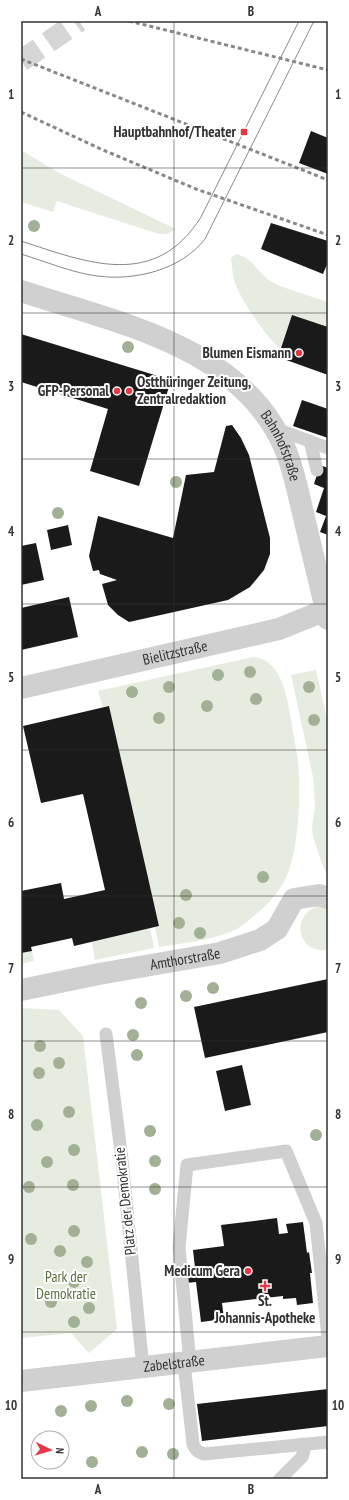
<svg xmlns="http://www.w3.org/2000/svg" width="349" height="1500" font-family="'PT Sans Narrow',sans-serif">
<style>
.green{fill:#e6ecdf}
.building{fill:#1a1a1a}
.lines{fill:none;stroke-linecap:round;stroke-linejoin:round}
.secondary-tunnel{stroke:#d6d6d6;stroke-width:22;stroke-dasharray:22 11;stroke-linecap:butt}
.lane{stroke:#d0d0d0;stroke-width:13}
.street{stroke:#d0d0d0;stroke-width:22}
.tram{stroke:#888;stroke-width:1}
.rail{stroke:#888;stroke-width:3;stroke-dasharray:4 3;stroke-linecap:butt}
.tree{fill:#a2b095}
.grid{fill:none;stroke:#333;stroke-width:1;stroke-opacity:0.55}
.poi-dot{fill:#e63946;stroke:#fff;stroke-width:1.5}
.labels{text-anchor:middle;stroke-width:4;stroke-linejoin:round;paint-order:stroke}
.poi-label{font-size:15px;font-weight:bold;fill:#333;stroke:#fff;text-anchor:end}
.street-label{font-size:15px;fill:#333;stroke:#fff}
.park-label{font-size:15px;fill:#56703f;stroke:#fff}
.neatline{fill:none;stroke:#333;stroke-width:1.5}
.grid-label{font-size:13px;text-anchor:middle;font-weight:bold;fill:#333}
</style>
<rect width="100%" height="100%" fill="#fff"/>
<g class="green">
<polygon points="21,150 59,173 176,229 167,234 159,234 57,201 53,212 21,202"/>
<path d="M236 254C254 258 257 273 272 282 288 290 311 296 328 302V327L292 315 280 349C265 335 246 307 237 288 233 279 232 268 231 258Z"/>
<path d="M253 657C282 660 287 697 291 720 293 733 296 747 298 761 301 792 299 841 289 870 284 887 269 904 255 915 248 921 239 929 230 932 208 941 183 943 159 947L155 927 159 926 109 706 103 707 98 691Z"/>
<polygon points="316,670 328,724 328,876 322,864 313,836 312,827 315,806 313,777 291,675"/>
<path d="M319 905H328V950C299 954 288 918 319 905Z"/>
<polygon points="150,928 154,948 95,960 92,942"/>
<polygon points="32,951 34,961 21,964 21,953"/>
<polygon points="21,1008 59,1010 83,1036 117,1329 89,1353 71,1333 21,1338"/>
</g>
<g class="building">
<polygon points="311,131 328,138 328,174 299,163"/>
<polygon points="271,223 328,241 328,262 323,274 261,249"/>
<polygon points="292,315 328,327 328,375 278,357"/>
<polygon points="21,334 171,380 139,486 90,471 108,409 21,382"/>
<polygon points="302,400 328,409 328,438 293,426"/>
<polygon points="232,425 241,438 249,455 270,538 270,554 264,570 250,587 228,600 129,622 118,615 108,605 102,584 117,580 100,574 99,570 93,571 89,556 98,516 173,538 186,475 214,472 226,426"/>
<polygon points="320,465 328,468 328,535 320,532 326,516 316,512 324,488 314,484"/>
<polygon points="68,525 72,545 51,550 47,530"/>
<polygon points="36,543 44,580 21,585 21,546"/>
<polygon points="69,597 78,637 21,650 21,608"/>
<polygon points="109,706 159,926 74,946 72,938 31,947 32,951 21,953 21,891 61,883 64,899 105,890 83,794 41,803 23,726"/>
<polygon points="328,979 328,1032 205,1058 194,1007"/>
<polygon points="242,1065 251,1105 225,1111 216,1071"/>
<polygon points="277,1218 279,1234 288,1233 286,1224 303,1222 307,1253 309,1252 312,1273 310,1273 313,1303 297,1305 296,1298 283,1299 283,1296 222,1303 224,1319 201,1322 196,1282 186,1283 185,1269 195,1268 193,1250 224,1246 221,1225"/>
<polygon points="328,1389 328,1426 202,1441 197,1404"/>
</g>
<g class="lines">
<polyline class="secondary-tunnel" points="21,61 79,21"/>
<g class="lane">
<polyline points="274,428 328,448"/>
<polyline points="310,441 317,470"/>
<polyline points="106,1034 122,1160 143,1368"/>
<path d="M184 1363 193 1444C195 1450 198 1452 204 1454L328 1442"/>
<polyline points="190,1363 179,1247 187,1165 286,1151 316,1223 328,1337"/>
<polyline points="280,1479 302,1457 304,1451 303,1444"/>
</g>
<g class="street">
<path id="s1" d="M21 291C117 323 243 346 286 451 294 471 298 492 303 513 311 548 320 583 328 619"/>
<path id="s2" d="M21 688 279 629 326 610"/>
<path id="s3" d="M21 990 99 974 220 953 260 940 277 929 294 899 319 895 328 898"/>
<path id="s4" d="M21 1381 328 1346"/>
</g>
<g class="tram">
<path d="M21 241C88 263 155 290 201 217L299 21"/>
<path d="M21 254C44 261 73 273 97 276 135 281 181 270 205 239L314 21"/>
</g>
<g class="rail">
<polyline points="129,21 328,70"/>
<polyline points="21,59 328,180"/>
<polyline points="21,112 103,150 196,189 328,235"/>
</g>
</g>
<g class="tree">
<circle cx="34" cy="226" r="6"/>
<circle cx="128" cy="347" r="6"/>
<circle cx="176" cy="482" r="6"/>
<circle cx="58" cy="513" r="6"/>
<circle cx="250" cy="672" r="6"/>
<circle cx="218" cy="675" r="6"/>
<circle cx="169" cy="687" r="6"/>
<circle cx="309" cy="687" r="6"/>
<circle cx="132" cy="692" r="6"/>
<circle cx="256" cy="699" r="6"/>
<circle cx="207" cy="706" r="6"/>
<circle cx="159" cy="718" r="6"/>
<circle cx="314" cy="720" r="6"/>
<circle cx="263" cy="877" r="6"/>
<circle cx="186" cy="895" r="6"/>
<circle cx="179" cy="923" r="6"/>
<circle cx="200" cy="933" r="6"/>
<circle cx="213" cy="988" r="6"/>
<circle cx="186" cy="996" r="6"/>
<circle cx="141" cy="1003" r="6"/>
<circle cx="133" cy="1035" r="6"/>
<circle cx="40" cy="1046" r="6"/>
<circle cx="137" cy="1055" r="6"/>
<circle cx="59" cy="1063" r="6"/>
<circle cx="39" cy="1073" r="6"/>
<circle cx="69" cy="1112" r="6"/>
<circle cx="37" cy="1125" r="6"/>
<circle cx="150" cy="1131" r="6"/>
<circle cx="316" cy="1135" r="6"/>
<circle cx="74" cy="1150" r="6"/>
<circle cx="155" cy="1161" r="6"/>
<circle cx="47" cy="1162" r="6"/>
<circle cx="73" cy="1185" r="6"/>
<circle cx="29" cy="1187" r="6"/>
<circle cx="155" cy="1189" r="6"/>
<circle cx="74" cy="1231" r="6"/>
<circle cx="31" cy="1239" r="6"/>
<circle cx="60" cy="1251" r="6"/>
<circle cx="87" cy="1262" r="6"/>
<circle cx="74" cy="1282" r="6"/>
<circle cx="51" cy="1302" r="6"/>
<circle cx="89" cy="1308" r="6"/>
<circle cx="74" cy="1322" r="6"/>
<circle cx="127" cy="1401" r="6"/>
<circle cx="169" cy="1404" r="6"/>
<circle cx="91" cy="1406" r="6"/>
<circle cx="61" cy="1411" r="6"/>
<circle cx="142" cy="1452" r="6"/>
<circle cx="173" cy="1454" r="6"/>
<circle cx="92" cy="1462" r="6"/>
</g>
<path class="grid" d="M174 21V1479M21 168H328M21 313H328M21 459H328M21 604H328M21 750H328M21 896H328M21 1041H328M21 1187H328M21 1332H328"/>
<g class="poi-dot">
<rect x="240" y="128" width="8" height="8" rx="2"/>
<circle cx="299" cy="353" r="4"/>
<circle cx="117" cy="391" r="4"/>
<circle cx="129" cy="391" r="4"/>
<circle cx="248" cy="1271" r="4"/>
<path d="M263 1280h4v4h4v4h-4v4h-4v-4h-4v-4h4z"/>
</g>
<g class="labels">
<g class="poi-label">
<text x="236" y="137">Hauptbahnhof/Theater</text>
<text x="291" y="358">Blumen Eismann</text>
<text x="137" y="387" text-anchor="start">Ostthüringer Zeitung,<tspan x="137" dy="17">Zentralredaktion</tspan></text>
<text x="109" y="396">GFP-Personal</text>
<text x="240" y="1276">Medicum Gera</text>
<text x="265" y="1306" text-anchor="middle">St.<tspan x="265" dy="17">Johannis-Apotheke</tspan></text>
</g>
<g class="street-label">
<text dy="5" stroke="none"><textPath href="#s1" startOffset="314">Bahnhofstraße</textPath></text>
<text dy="5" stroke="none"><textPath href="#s2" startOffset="158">Bielitzstraße</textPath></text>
<text dy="5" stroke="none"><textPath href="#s3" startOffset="167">Amthorstraße</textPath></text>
<text transform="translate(125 1201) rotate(-96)" y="5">Platz der Demokratie</text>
<text dy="5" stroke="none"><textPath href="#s4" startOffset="154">Zabelstraße</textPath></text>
</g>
<g class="park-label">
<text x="66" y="1282">Park der<tspan x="66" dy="17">Demokratie</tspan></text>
</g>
</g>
<rect width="349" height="1500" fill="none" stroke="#ffffff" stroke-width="44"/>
<g transform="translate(50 1450) rotate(95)"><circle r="19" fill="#ffffff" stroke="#adadad"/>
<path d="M0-3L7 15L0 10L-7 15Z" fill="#e63946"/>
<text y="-6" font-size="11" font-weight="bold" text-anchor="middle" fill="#333333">N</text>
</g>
<rect x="22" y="22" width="305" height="1456" class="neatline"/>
<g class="grid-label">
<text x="98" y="16">A</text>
<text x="251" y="16">B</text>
<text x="11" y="99">1</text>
<text x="338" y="99">1</text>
<text x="11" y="245">2</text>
<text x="338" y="245">2</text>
<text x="11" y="391">3</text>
<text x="338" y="391">3</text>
<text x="11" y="536">4</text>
<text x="338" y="536">4</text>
<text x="11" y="682">5</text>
<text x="338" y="682">5</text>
<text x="11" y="827">6</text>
<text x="338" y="827">6</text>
<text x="11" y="973">7</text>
<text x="338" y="973">7</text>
<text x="11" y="1119">8</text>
<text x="338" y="1119">8</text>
<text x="11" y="1264">9</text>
<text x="338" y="1264">9</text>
<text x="11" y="1410">10</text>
<text x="338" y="1410">10</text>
<text x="98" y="1494">A</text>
<text x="251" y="1494">B</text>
</g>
</svg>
